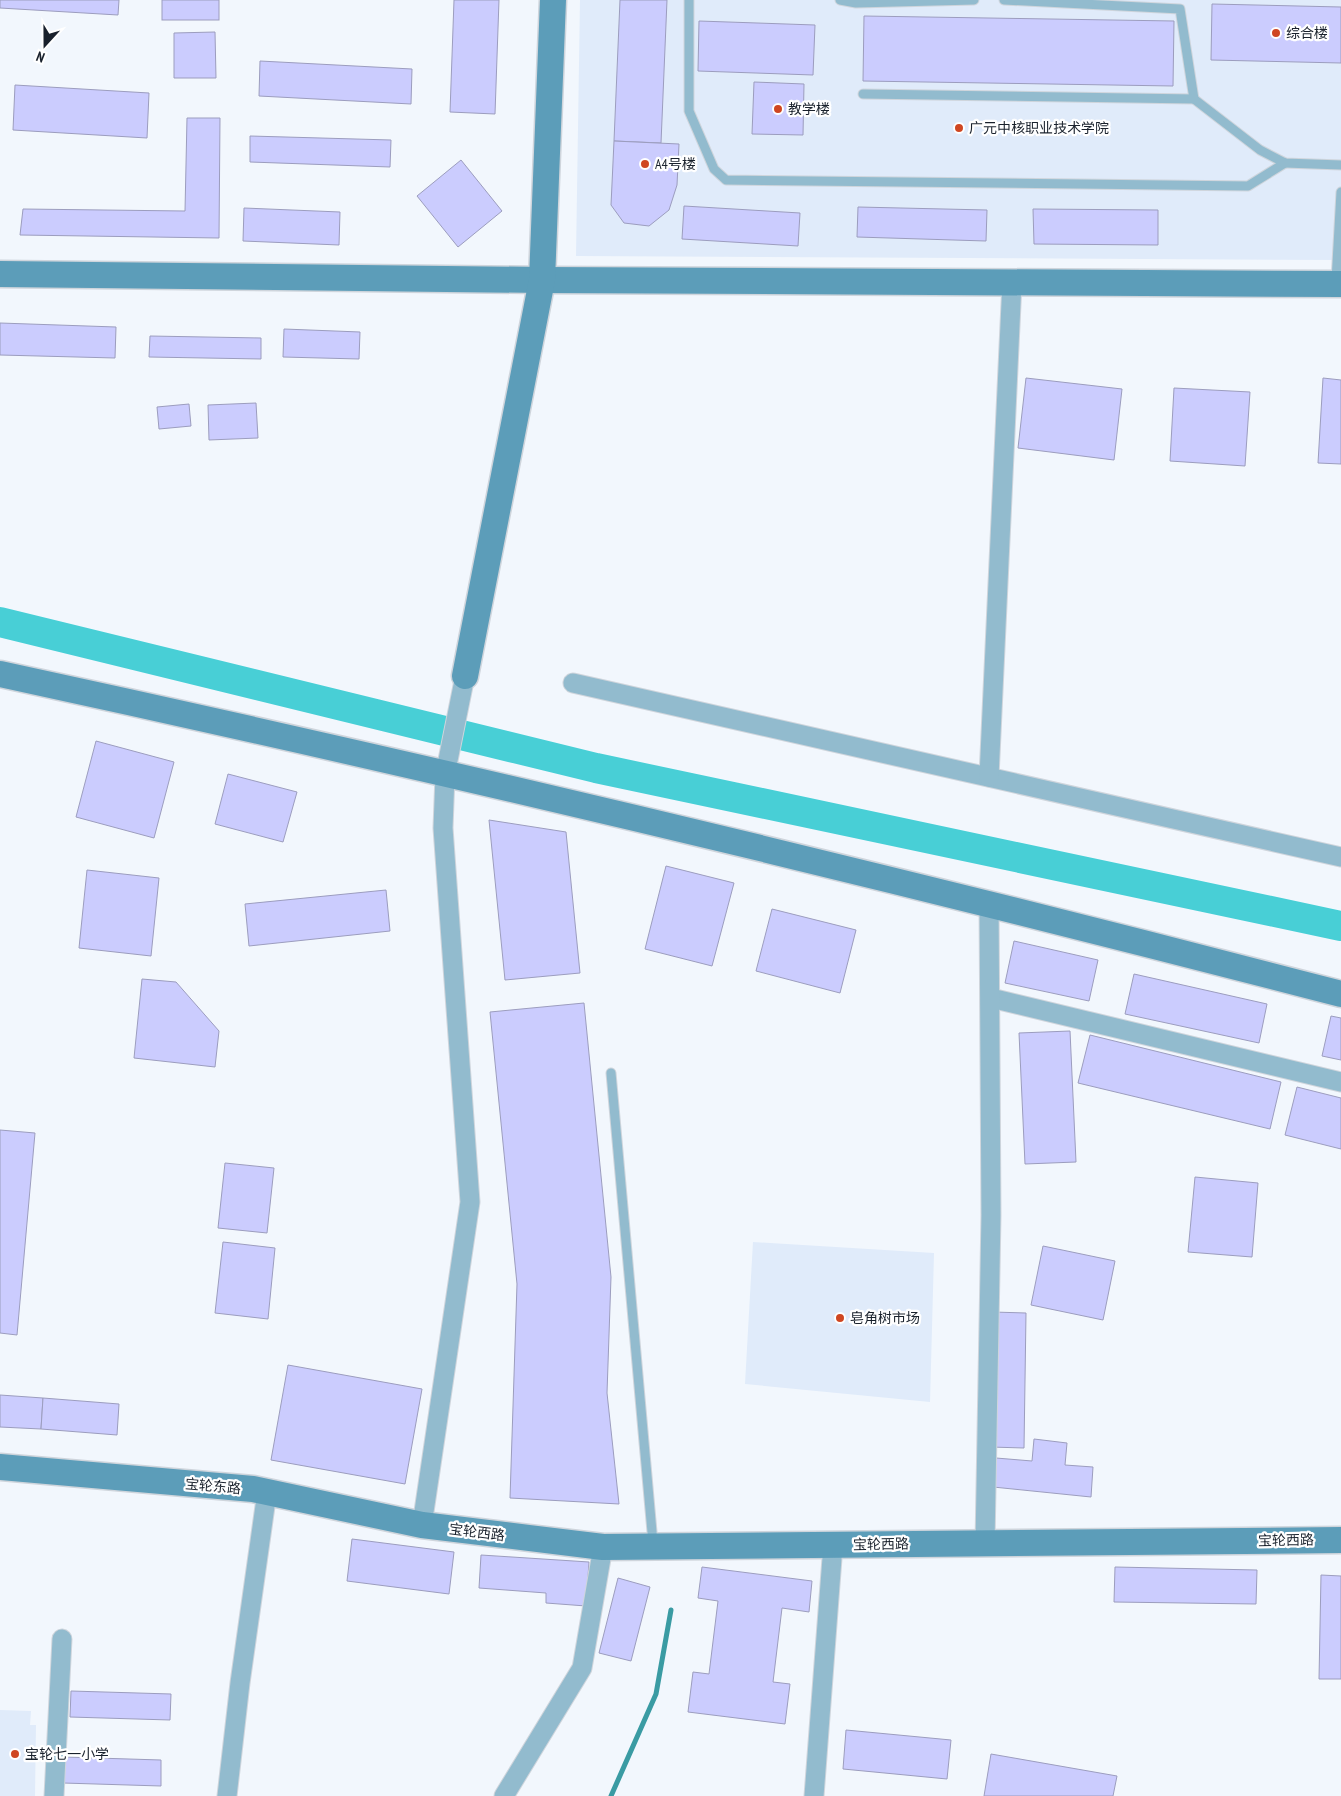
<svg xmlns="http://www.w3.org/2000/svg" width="1341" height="1796" font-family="'PT Sans Narrow','Noto Sans SC',sans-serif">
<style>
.built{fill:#e0ebfa}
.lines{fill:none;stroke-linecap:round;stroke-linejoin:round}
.stream{stroke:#3a9ba3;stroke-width:5}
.river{stroke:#48cfd6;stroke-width:30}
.building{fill:#cbccfe;stroke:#9c9dbe}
.lane-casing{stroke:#cfd5dc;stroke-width:11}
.street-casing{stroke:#cfd5dc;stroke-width:21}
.secondary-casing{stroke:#cfd5dc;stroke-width:29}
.lane{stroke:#92bbce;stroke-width:9}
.street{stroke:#92bbce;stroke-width:19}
.secondary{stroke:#5c9db9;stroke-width:26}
.poi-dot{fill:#cf4621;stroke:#fff;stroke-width:2}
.labels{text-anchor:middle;stroke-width:4.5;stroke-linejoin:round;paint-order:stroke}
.poi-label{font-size:14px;fill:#19212c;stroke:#fff;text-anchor:start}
.street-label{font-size:14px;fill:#19212c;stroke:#fff}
</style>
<rect width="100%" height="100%" fill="#f2f7fd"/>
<g class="built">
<polygon points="580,0 1341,0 1341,260 576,256"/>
<polygon points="753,1242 934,1253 930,1402 745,1384"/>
<polygon points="0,1710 31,1711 30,1725 36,1725 35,1796 0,1796"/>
</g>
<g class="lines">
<polyline class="stream" points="611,1796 656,1694 671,1610"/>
<polyline class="river" points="0,622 596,768 1341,926"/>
</g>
<g class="building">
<polygon points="0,0 119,0 118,15 0,8"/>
<rect x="162" y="0" width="57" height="20"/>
<polygon points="454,0 499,0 495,114 450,112"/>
<polygon points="620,0 667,0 661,143 614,141"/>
<polygon points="1212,4 1341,7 1341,63 1211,60"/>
<polygon points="864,16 1174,21 1173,86 863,81"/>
<polygon points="699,21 815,25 813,75 698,71"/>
<polygon points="215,32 216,78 174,78 174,33"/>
<polygon points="260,61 412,69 411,104 259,96"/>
<polygon points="754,82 804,84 803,135 752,134"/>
<polygon points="15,85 149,93 147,138 13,130"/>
<polygon points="187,118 220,118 219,238 20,235 23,209 185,211"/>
<polygon points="250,136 391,140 390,167 250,162"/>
<polygon points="614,141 679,144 677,185 669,210 649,226 624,223 611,205"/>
<polygon points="461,160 502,211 458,247 417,196"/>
<polygon points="684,206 800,213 798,246 682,239"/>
<polygon points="858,207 987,210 986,241 857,237"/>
<polygon points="244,208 340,212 339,245 243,241"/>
<polygon points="1033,209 1158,210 1158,245 1034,244"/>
<polygon points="0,323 116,327 115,358 0,355"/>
<polygon points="284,329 360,332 359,359 283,357"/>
<polygon points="150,336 261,338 261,359 149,357"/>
<polygon points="1026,378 1122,389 1114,460 1018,448"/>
<polygon points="1323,378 1341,380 1341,464 1318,463"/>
<polygon points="1174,388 1250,392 1245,466 1170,461"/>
<polygon points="256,403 258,438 209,440 208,405"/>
<polygon points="189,404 191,426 159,429 157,407"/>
<polygon points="96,741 174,762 154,838 76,817"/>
<polygon points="228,774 297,792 283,842 215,824"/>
<polygon points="489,820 566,832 580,973 505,980"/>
<polygon points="666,866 734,883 712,966 645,949"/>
<polygon points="87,870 159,878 151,956 79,948"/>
<polygon points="386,890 390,931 249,946 245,904"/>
<polygon points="772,909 856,930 840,993 756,971"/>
<polygon points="1014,941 1098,960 1089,1001 1005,983"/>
<polygon points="1134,974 1267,1004 1259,1043 1125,1014"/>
<polygon points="142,979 176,982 219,1031 215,1067 134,1058"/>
<polygon points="584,1003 611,1277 607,1393 619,1504 510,1498 517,1284 490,1012"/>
<polygon points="1331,1016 1341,1018 1341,1060 1322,1056"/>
<polygon points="1070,1031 1076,1162 1025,1164 1019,1033"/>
<polygon points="1090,1035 1281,1082 1270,1129 1078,1083"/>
<polygon points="1297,1087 1341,1098 1341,1149 1285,1135"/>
<polygon points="0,1130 35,1133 17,1335 0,1333"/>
<polygon points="225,1163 274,1168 267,1233 218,1228"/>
<polygon points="1195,1177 1258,1183 1252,1257 1188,1252"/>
<polygon points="223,1242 275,1248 268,1319 215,1313"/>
<polygon points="1043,1246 1115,1261 1103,1320 1031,1305"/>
<polygon points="993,1312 1026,1313 1024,1448 990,1447"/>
<polygon points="288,1365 422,1389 405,1484 271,1460"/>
<polygon points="0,1395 43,1398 41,1429 0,1427"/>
<polygon points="43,1398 119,1404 117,1435 41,1429"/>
<polygon points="1034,1439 1067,1443 1065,1465 1093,1467 1091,1497 993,1487 996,1458 1032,1461"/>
<polygon points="352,1539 454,1552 449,1594 347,1581"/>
<polygon points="481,1555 589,1562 586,1606 546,1603 546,1593 479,1588"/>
<polygon points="702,1567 812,1581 809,1612 782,1608 773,1682 790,1684 785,1724 688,1712 693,1672 709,1674 718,1601 698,1598"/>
<polygon points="1115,1567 1257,1570 1256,1604 1114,1602"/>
<polygon points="1321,1575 1341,1576 1341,1679 1319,1679"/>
<polygon points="618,1578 650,1587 631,1661 599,1653"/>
<polygon points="71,1691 171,1694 170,1720 70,1717"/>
<polygon points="846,1730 951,1740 947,1779 843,1769"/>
<polygon points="991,1754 1117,1776 1113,1796 984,1796"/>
<polygon points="64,1757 161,1760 161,1786 63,1783"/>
</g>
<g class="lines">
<defs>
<g id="lane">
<polyline points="689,0 689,111 714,169 726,180 1248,186 1285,163"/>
<polyline points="840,0 856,3 974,0"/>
<polyline points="1004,0 1180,9 1194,99"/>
<polyline points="863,94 1194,99 1260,150 1285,163 1341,165"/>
<polyline points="1336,281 1341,192"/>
<polyline points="611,1073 653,1543"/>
</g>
<g id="street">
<polyline points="573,683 1341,857"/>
<polyline points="989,777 1012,282"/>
<polyline points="991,998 1341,1082"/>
<polyline points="422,1525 470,1202 443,828 445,775 465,676"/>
<polyline points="985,1543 991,1215 989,903"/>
<polyline points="54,1796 62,1639"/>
<polyline points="227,1796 240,1683 267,1492"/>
<polyline points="504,1796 582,1668 603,1547"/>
<polyline points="814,1796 833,1545"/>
</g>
<g id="secondary">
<polyline points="0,274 542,280 1341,284"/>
<path d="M0 674C449 771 896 878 1341 994"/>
<polyline points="465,676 542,280 553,0"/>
<polyline points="0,1467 253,1489 422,1525 603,1547 1341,1540"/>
</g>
</defs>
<use href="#lane" class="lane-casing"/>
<use href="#street" class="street-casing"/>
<use href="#secondary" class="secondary-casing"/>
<use href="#lane" class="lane"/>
<use href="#street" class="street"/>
<use href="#secondary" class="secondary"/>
</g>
<g class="poi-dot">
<circle cx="1276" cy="33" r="5"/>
<circle cx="778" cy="109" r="5"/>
<circle cx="959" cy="128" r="5"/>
<circle cx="645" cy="164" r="5"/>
<circle cx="840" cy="1318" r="5"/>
<circle cx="15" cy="1754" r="5"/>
</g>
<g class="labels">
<g class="poi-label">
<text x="1286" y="38">综合楼</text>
<text x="788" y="114">教学楼</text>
<text x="969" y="133">广元中核职业技术学院</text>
<text x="655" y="169">A4号楼</text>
<text x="850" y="1323">皂角树市场</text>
<text x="25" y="1759">宝轮七一小学</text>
</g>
<g class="street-label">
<text transform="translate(213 1486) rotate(5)" y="5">宝轮东路</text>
<text transform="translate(477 1532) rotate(7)" y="5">宝轮西路</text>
<text transform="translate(1286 1540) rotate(-1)" y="5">宝轮西路</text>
<text transform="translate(881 1544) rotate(-1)" y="5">宝轮西路</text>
</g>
</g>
<g transform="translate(45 45) rotate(201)" stroke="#ffffff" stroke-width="4" paint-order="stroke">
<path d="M0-4L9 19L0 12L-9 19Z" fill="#19212c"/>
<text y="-8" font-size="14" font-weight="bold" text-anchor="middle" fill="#19212c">N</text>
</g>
</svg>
